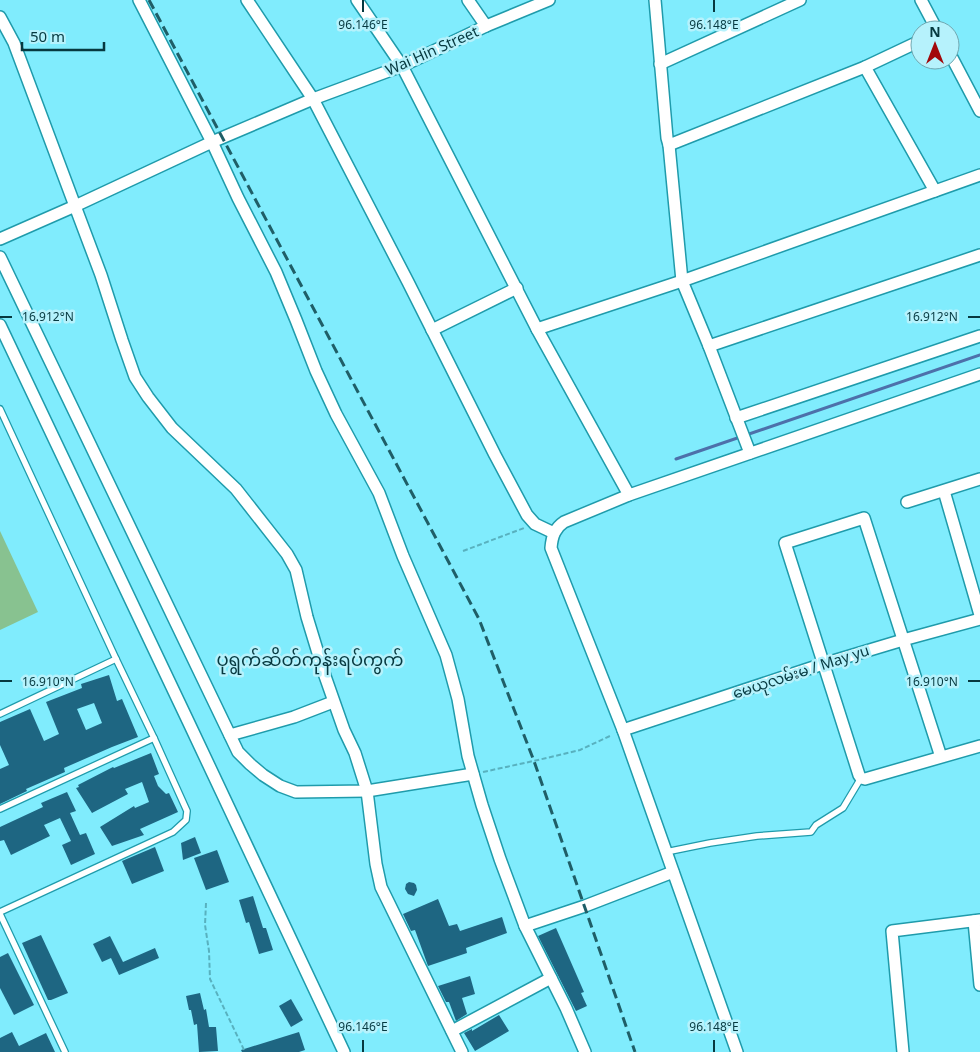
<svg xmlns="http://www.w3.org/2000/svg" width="980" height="1052" font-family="Georgia,'Noto Sans Myanmar',serif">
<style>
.green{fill:#88c290}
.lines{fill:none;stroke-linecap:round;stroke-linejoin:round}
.stream{stroke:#4d70aa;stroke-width:3}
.building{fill:#1e6682;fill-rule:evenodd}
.lane-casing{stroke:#1f9bab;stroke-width:8}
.street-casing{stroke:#1f9bab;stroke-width:14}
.path{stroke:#58b1bf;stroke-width:2;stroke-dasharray:5 2.5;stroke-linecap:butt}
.lane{stroke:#fff;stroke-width:5.5}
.street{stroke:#fff;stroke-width:11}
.rail{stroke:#1f5e67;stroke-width:3;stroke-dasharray:10 5;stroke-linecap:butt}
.ticks{fill:none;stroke:#063940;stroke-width:2}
.labels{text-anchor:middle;stroke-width:5;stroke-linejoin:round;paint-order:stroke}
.street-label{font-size:15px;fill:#063940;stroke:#b6f2fc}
.quarter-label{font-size:18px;fill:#063940;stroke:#b6f2fc}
.ticks-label{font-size:12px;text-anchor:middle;fill:#063940;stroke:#b6f2fc;stroke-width:5;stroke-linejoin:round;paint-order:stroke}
</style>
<rect width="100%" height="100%" fill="#80ecfd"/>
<polygon class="green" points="0,531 38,612 0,630"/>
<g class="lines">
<polyline class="stream" points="676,459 980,355"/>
</g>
<g class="building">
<path d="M109 675 117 701 122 699 138 737 112 747 64 768 65 772 26 789 27 791 0 804V769L9 765 0 745V722L30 709 44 741 59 734 46 702 82 688 81 684ZM94 703 102 723 86 730 77 709Z"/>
<polygon points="151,753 159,774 154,776 158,786 166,794 169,793 178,812 140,829 144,835 112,846 100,827 134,806 135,808 149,802 142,782 125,789 128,794 92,813 76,788 79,787 78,785 113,767 114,768"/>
<polygon points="67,792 76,811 70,813 80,835 86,833 95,854 71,865 62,845 71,841 60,818 44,825 50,836 11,855 4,840 0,841 0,827 43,807 41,803"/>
<polygon points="195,837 201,853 183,860 181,843"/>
<polygon points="155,847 164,871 132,884 122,861"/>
<polygon points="217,850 229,882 206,890 194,858"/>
<polygon points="409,882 414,883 416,885 417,890 414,896 408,894 405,889 406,884"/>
<polygon points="253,896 263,928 266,928 273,950 259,954 249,922 246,923 239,900"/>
<polygon points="438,899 449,926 457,924 460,931 502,917 507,933 466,948 467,953 428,966 415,930 411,931 403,914"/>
<polygon points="556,928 584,992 581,993 587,1006 576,1011 538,936"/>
<polygon points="41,935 68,993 51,1000 48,1000 22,943"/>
<polygon points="110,936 123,962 155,948 159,958 119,975 111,958 102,962 93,944"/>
<polygon points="8,953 34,1005 14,1015 0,988 0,957"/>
<polygon points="470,976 475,994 462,998 467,1014 456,1021 449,1002 446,1002 438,986"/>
<polygon points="200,993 204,1010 206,1009 209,1027 216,1027 218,1051 199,1052 197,1024 194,1025 191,1010 189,1010 186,996"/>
<polygon points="291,999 303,1020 291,1027 279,1006"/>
<polygon points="499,1015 509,1031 475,1051 464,1033 472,1029 472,1031"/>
<polygon points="12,1032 19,1046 46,1033 55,1052 0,1052 0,1038"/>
<polygon points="299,1032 305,1050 299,1052 242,1052 241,1050"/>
</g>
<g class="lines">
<defs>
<g id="lane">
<polyline points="0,409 116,659 154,738 187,811 186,820 173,832 0,912"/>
<polyline points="0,714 116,659"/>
<polyline points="0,809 154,738"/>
<polyline points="666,852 710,843 757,836 811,832 816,825 843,808 861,778"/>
<polyline points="0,914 65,1052"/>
</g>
<g id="street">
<polyline points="139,0 212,142 238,198 276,272 296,320 316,371 336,414 379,493 403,556 446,655 458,699 468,756 482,805 500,859 525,926 566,1008 585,1052"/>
<polyline points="247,0 313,99 408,282 495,455 527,515 535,524 554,533"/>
<polyline points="357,0 402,66 537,329 629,495"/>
<polyline points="468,0 486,26"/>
<polyline points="655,0 667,138 669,145 865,67 920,41"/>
<polyline points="921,0 937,30"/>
<polyline points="0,17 14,43 75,206 101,275 122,340 135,377 148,397 172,428 236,489 287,554 296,570 307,617 325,676 344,730 355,753 367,791 376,864 381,887 462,1052"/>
<polyline points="950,54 980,111"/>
<polyline points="660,64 800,0"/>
<polyline points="865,67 935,191"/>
<polyline points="669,145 682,281 709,346 750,453"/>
<polyline points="0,239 75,206 212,142 313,99 402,66 486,26 549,0"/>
<polyline points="0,257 238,752 250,764 263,775 280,786 296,792 367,791 473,774"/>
<polyline points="0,325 188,721 344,1052"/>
<polyline points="537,329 682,281 980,175"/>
<polyline points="432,330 517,288"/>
<polyline points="709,346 980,255"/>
<polyline points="736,418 980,336"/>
<polyline points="944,491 980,615"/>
<polyline points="907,502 980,479"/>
<polyline points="623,730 823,664 903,640 980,619"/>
<polyline points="230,735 294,717 333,702"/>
<polyline points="941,757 864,518 785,543 859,775 861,778 865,779 980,746"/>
<polyline points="974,921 980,985"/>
<polyline points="525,926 585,906 673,872"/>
<polyline points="452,1031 551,978"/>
<path d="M737 1052 623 730 551 548C552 536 555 528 564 522L629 495 980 374"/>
<polyline points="903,1052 892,931 980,920"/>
</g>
</defs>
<use href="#lane" class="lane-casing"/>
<use href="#street" class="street-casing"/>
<g class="path">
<polyline points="463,551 524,528"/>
<polyline points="483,772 538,760 580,750 612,735"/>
<polyline points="206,903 205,925 209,951 210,979 245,1052"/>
</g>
<use href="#lane" class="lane"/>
<use href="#street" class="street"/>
<polyline class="rail" points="149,0 479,619 534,761 635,1052"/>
</g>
<path class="ticks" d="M363 0V12M714 0V12M0 317H12M968 317H980M0 681H12M968 681H980M363 1040V1052M714 1040V1052"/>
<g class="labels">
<g class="street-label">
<text transform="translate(432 51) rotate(-24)" y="5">Wai Hin Street</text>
<text transform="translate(801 672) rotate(-18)" y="5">မေယုလမ်းမ / May yu</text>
</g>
<g class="quarter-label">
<text x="310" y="666">ပုရွက်ဆိတ်ကုန်းရပ်ကွက်</text>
</g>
</g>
<g class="ticks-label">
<text x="363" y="29">96.146°E</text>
<text x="714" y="29">96.148°E</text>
<text x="48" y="321">16.912°N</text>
<text x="932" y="321">16.912°N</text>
<text x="48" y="686">16.910°N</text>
<text x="932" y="686">16.910°N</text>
<text x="363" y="1031">96.146°E</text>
<text x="714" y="1031">96.148°E</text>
</g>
<g transform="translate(935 45)"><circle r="24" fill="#b6f2fc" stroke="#70a8b1"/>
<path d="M0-4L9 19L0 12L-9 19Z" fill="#a2080a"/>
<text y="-8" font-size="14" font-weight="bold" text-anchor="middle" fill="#063940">N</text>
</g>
<path d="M22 42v8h82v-8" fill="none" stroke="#063940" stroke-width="2.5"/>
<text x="30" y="42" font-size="15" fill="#063940" stroke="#b6f2fc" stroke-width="4" paint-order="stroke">50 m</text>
</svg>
